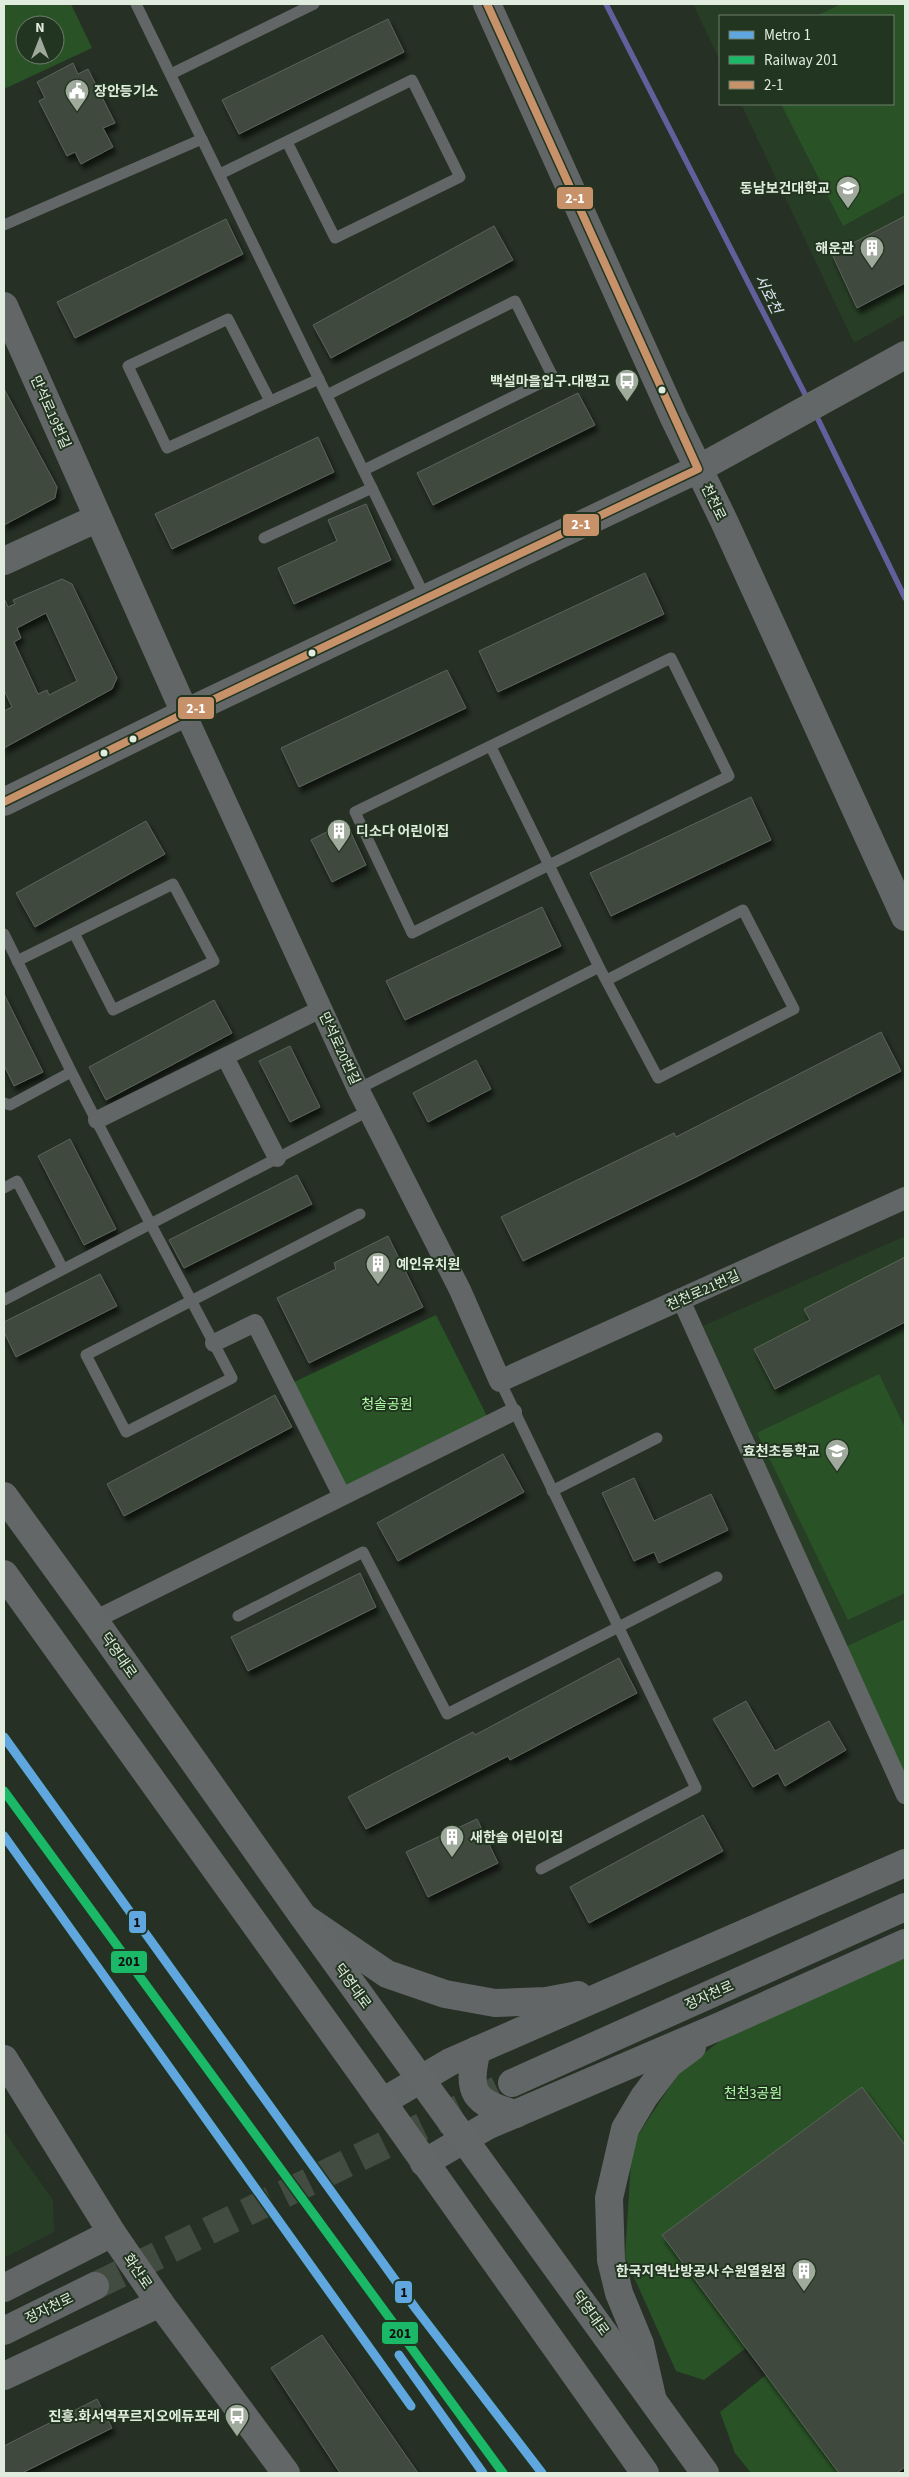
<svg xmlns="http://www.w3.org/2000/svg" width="909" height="2477" font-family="'Source Sans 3','Noto Sans KR',sans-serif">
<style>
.built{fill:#273d25}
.green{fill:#295326;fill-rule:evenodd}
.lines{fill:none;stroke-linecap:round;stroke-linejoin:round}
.stream{stroke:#61609c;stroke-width:5.5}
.building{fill:#40483e;stroke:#5b645a;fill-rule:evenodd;filter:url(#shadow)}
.tertiary-tunnel{stroke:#424c41;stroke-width:28;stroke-dasharray:28 14;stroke-linecap:butt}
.service{stroke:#626666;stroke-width:11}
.pedestrian{stroke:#626666;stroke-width:18}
.minor{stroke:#626666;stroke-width:22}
.tertiary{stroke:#626666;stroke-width:28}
.secondary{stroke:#646767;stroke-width:28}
.bus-1-casing{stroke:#223520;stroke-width:11}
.bus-1{stroke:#c7916a;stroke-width:8}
.rail-1-casing{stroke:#223520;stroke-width:12}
.rail-1{stroke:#1ab867;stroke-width:9}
.metro-1-casing{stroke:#223520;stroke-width:12}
.metro-1{stroke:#60a7e0;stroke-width:9}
.bus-dot{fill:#e0ecde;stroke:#223520;stroke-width:2}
.labels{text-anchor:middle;stroke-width:4;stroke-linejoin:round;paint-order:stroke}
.poi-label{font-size:14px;font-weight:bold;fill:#e0ecde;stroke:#223520;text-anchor:end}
.street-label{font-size:14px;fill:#e0ecde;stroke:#223520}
.park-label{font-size:14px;fill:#affaa6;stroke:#223520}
.water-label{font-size:15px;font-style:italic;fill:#e0e1f5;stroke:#223520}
.line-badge{stroke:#223520;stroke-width:2}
.badge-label{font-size:14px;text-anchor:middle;font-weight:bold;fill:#fff}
.pale-badge-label{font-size:14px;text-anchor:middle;font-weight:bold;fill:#111}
</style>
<defs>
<filter id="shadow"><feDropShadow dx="3" dy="5.5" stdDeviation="2.5" flood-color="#0009"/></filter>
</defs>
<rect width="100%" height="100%" fill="#263025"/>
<g class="built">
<polygon points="693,4 905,4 905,314 854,343 741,104 893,104 893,16 720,16 720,61"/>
<polygon points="905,1236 905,1619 847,1646 703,1326"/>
<polygon points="4,2131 53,2200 54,2232 4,2258"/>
</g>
<g class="green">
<path d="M4 4H71L92 48 4 89ZM25 25H55V55H25Z"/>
<polygon points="841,4 905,4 905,192 843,226 781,104 893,104 893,16 816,16"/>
<polygon points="436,1315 489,1420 343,1491 292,1383"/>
<polygon points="879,1374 905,1428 905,1593 848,1620 757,1433"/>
<polygon points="905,1619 905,1780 847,1646"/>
<polygon points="905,1954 905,2145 862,2088 662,2235 746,2348 704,2380 676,2371 625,2257 632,2144 678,2074 726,2036"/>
<polygon points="766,2375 839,2473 751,2473 735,2453 720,2412"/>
</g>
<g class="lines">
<g class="stream">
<polyline points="606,4 808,400"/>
<polyline points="815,413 905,598"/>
</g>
</g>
<g class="building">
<polygon points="388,19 404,52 239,134 222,100"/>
<polygon points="73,63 78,74 88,69 115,123 103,128 113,147 81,164 75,152 67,156 39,101 45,98 37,82"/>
<polygon points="905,216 905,283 857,308 832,254"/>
<polygon points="226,219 243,254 75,338 57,302"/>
<polygon points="494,226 513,260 331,358 313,325"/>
<polygon points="4,389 57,487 55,498 4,525"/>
<polygon points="578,393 595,425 433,505 417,473"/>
<polygon points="318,437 334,472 172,549 155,514"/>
<polygon points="366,504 391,560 294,604 278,568 337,541 328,520"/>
<polygon points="645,573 664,614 498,692 479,651"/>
<path d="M62 579 72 584 117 678 112 689 4 748V711L12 707 4 690V598L8 607 15 604 13 600ZM46 613 77 681 49 695 47 690 38 694 14 642 21 638 17 628Z"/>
<polygon points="447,670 466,708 299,787 281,748"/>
<polygon points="751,797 771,840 611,916 590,873"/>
<polygon points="146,821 165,854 35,927 16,893"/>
<polygon points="346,822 366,865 332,882 311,840"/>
<polygon points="542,907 561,946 405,1020 386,981"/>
<polygon points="4,994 43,1072 14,1086 4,1065"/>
<polygon points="214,1000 232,1033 106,1100 89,1067"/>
<polygon points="881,1032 901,1071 696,1177 523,1261 501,1217 674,1133 676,1137"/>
<polygon points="290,1046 320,1107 290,1122 259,1061"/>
<polygon points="476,1060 491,1089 428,1122 413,1093"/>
<polygon points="70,1139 116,1229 84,1245 38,1156"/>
<polygon points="297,1175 312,1204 184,1268 169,1240"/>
<polygon points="388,1236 423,1307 309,1363 277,1298 336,1269 334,1263"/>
<polygon points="905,1257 905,1322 775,1389 754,1349 810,1320 804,1309"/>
<polygon points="100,1274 117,1306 16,1357 4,1332 4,1322"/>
<polygon points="275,1395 292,1427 124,1516 107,1484"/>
<polygon points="503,1454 524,1492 398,1561 377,1523"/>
<polygon points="634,1478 654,1521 711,1494 728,1530 659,1563 654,1552 634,1561 602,1493"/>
<polygon points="360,1573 376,1607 248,1671 231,1637"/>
<polygon points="619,1658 637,1693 510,1760 508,1756 366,1829 348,1797 473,1732 475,1735"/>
<polygon points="746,1701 775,1751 829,1721 846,1750 785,1786 778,1773 753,1787 713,1719"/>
<polygon points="703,1815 723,1851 589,1923 570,1887"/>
<polygon points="477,1819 498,1863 428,1897 406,1852"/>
<polygon points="862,2087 905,2145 905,2467 897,2473 839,2473 662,2235"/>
<polygon points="322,2335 418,2473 340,2473 271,2368"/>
<polygon points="97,2399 112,2428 22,2473 4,2473 4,2446"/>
</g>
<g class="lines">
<polyline class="tertiary-tunnel" points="95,2286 512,2083"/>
<g class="service">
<polyline points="136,4 426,599"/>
<polyline points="171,74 314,4"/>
<polyline points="220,174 412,80 460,177 335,238 287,142"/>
<polyline points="4,225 202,139"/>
<polyline points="327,395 515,301 553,377 364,470"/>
<polyline points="270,401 228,319 128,366 167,448 319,379"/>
<polyline points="264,538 372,488"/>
<polygon points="671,658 729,776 412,933 355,812"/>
<polyline points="491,747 599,967"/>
<path d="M4 934C27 980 49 1027 72 1073 124 1176 179 1276 232 1378L126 1432 86 1355 360 1214"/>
<polyline points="17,961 173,884 214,961 113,1010 74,933"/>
<polyline points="358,1089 599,967 658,1078 794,1009 743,910 607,980"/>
<polyline points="4,1103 10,1105 71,1072"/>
<polyline points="4,1188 17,1181 63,1269"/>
<polyline points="4,1300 368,1111"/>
<polyline points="500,1381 696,1788 541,1869"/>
<polyline points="552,1491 657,1438"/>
<polyline points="238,1616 363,1552 447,1714 717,1577"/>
</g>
<g class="pedestrian">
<polyline points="225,1057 277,1158"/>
<polyline points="97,1120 321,1009"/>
<polyline points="681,1300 905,1795"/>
<polyline points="214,1343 255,1323 342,1496"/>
<polyline points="94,1620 513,1412"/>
</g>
<polyline class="minor" points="185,713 358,1089 460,1290 500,1381 905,1198"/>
<g class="tertiary">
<polyline points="487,4 674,418 724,521 905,917"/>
<polyline points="4,306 185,713"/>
<polyline points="4,561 98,518"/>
<polyline points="305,1918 387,1974 445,1994 495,2003 546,2001 578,1995"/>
<path d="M477 2050C466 2093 474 2103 516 2114"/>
<polyline points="4,2059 112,2233 160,2303 286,2473"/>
<polyline points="512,2083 905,1907"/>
<polyline points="382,2102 450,2062 905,1863"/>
<polyline points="424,2163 487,2126 720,2026 905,1943"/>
<polyline points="4,2288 112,2233"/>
<polyline points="4,2331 95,2286"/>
<polyline points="4,2376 160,2303"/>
<polyline points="652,2397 640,2344 619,2293 611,2260 609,2198 625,2129 644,2097 669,2064 692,2047"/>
</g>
<g class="secondary">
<polyline points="4,802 185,713 698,469 905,355"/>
<polyline points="4,1496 94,1620 302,1915 705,2473"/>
<polyline points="4,1574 366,2079 645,2473"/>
</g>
<defs>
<polyline id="bus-1" points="4,802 185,713 698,469 487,4"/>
</defs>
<use href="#bus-1" class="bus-1-casing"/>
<use href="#bus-1" class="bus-1"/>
<defs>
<polyline id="rail-1" points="4,1791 503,2473"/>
</defs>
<use href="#rail-1" class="rail-1-casing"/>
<use href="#rail-1" class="rail-1"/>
<defs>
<g id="metro-1">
<polyline points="4,1737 416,2309 542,2473"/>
<polyline points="4,1836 411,2406"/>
<polyline points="399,2355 483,2473"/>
</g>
</defs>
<use href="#metro-1" class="metro-1-casing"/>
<use href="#metro-1" class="metro-1"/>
</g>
<defs>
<symbol id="civic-pin" viewBox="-11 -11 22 30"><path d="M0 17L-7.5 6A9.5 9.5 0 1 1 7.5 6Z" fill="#9faa9d" stroke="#223520"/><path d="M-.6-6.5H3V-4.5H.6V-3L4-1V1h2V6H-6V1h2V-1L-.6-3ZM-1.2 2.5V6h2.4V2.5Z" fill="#fff"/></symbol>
<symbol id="university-pin" viewBox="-11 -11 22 30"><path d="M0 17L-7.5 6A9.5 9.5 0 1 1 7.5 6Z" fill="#9faa9d" stroke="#223520"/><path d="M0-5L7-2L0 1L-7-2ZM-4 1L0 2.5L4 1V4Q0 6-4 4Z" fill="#fff"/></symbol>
<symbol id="building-pin" viewBox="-11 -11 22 30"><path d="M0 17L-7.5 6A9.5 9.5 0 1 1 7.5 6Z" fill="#9faa9d" stroke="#223520"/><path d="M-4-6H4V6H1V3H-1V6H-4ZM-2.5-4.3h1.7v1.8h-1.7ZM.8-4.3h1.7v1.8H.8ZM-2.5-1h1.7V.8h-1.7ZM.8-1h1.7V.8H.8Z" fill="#fff"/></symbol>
<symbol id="bus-pin" viewBox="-11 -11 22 30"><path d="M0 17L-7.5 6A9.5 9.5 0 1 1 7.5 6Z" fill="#9faa9d" stroke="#223520"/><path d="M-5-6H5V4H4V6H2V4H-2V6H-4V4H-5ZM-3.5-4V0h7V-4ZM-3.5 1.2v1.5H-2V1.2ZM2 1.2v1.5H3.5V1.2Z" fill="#fff"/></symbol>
<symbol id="school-pin" viewBox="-11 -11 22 30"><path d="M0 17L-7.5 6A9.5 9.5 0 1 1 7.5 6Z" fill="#9faa9d" stroke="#223520"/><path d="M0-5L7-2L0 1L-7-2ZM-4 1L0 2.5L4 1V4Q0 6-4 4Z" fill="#fff"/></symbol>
</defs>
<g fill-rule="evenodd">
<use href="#civic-pin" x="63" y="77" width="28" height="38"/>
<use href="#university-pin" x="834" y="174" width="28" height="38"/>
<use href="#building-pin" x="858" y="234" width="28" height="38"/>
<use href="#bus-pin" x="613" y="367" width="28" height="38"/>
<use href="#building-pin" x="325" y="817" width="28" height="38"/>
<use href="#building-pin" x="364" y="1250" width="28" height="38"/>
<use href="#school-pin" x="823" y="1437" width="28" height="38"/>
<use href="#building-pin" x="438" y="1823" width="28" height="38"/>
<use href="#building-pin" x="790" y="2257" width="28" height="38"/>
<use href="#bus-pin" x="223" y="2402" width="28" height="38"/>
</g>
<g class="bus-dot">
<circle cx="662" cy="390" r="4.5"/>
<circle cx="312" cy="653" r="4.5"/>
<circle cx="133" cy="739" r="4.5"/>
<circle cx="104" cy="753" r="4.5"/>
</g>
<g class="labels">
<g class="poi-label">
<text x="94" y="96" text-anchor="start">장안등기소</text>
<text x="830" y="193">동남보건대학교</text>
<text x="854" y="253">해운관</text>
<text x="610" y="386">백설마을입구.대평고</text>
<text x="356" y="836" text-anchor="start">디소다 어린이집</text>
<text x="396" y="1269" text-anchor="start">예인유치원</text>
<text x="820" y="1456">효천초등학교</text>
<text x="470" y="1842" text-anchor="start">새한솔 어린이집</text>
<text x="786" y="2276">한국지역난방공사 수원열원점</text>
<text x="220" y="2421">진흥.화서역푸르지오에듀포레</text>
</g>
<g class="street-label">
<text transform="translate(51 412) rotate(66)" y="5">만석로19번길</text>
<text transform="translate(714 502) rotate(64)" y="5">천천로</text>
<text transform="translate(340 1048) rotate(65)" y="5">만석로20번길</text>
<text transform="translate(703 1290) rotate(-24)" y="5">천천로21번길</text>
<text transform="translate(119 1655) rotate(55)" y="5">덕영대로</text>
<text transform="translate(353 1986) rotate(54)" y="5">덕영대로</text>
<text transform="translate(709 1995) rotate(-24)" y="5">정자천로</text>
<text transform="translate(138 2271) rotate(56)" y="5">화산로</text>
<text transform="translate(49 2308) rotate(-26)" y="5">정자천로</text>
<text transform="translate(591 2313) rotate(54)" y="5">덕영대로</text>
</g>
<g class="park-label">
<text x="387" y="1409">청솔공원</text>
<text x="753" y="2098">천천3공원</text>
</g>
<g class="water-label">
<text transform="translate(768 294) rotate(63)" y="5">서호천</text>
</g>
</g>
<g class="line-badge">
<rect x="556" y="186" width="38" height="24" rx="5" fill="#c7916a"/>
<rect x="562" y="513" width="38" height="24" rx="5" fill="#c7916a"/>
<rect x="177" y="696" width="38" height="24" rx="5" fill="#c7916a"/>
<rect x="128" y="1910" width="19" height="24" rx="5" fill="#60a7e0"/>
<rect x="110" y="1950" width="38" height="24" rx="5" fill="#1ab867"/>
<rect x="394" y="2280" width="19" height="24" rx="5" fill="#60a7e0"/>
<rect x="381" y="2321" width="38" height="24" rx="5" fill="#1ab867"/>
</g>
<g class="badge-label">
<text x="575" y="203">2-1</text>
<text x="581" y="529">2-1</text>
<text x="196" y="713">2-1</text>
</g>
<g class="pale-badge-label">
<text x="137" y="1927">1</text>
<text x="129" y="1966">201</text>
<text x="404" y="2297">1</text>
<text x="400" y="2338">201</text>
</g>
<rect width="909" height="2477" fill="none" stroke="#e0ecde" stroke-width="10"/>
<rect x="719" y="15" width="175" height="90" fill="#223520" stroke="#6e7e6c"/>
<rect x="729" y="31" width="25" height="8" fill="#60a7e0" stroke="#6e7e6c"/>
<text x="764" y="40" font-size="15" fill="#e0ecde">Metro 1</text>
<rect x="729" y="56" width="25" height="8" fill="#1ab867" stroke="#6e7e6c"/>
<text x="764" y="65" font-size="15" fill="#e0ecde">Railway 201</text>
<rect x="729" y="81" width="25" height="8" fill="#c7916a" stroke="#6e7e6c"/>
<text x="764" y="90" font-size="15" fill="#e0ecde">2-1</text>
<g transform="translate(40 40)"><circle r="24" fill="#223520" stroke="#6e7e6c"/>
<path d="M0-4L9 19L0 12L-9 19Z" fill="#9faa9d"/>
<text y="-8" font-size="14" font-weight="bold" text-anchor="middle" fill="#e0ecde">N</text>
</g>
</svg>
